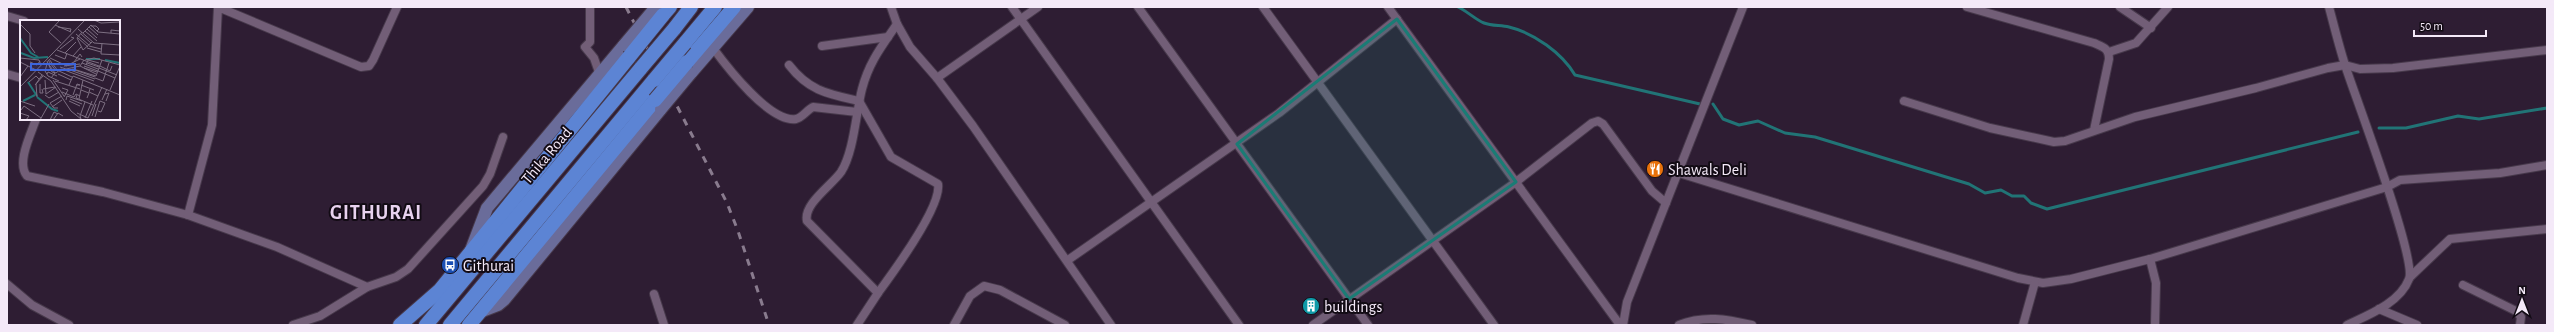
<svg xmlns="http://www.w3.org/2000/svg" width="2554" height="332" font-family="'Alegreya Sans',sans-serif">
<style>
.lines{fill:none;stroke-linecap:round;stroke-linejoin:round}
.stream{stroke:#217476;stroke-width:3}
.minor-casing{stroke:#47394b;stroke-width:10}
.secondary-casing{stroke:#47394b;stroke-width:14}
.trunk-casing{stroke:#47394b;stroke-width:16}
.minor{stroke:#725e77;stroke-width:8}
.secondary{stroke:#6a6c9a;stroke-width:12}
.trunk{stroke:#5c84d4;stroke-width:14}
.rail{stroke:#897b8e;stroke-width:3;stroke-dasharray:7 7;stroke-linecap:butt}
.secondary-bridge-casing{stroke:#47394b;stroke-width:14;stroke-linecap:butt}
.trunk-bridge-casing{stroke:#47394b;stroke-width:16;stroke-linecap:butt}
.secondary-bridge{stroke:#6a6c9a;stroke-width:12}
.trunk-bridge{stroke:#5c84d4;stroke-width:14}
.marked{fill:#1a7c75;fill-opacity:0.2;stroke:#1a7c75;stroke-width:3;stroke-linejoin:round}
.labels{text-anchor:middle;stroke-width:4;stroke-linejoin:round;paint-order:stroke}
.street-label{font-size:16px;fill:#f4e9f8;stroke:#120b14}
.poi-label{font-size:16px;fill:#f4e9f8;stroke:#120b14;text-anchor:start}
.district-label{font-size:20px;font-weight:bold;letter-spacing:1px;fill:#e8d2ef;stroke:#120b14}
.inset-river{fill:none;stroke:#217476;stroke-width:2}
.inset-road{fill:none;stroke:#7d6f82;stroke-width:1}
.view{fill:#3d65dd;fill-opacity:0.15;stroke:#3d65dd;stroke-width:2}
.inset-edge{fill:none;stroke:#f4e9f8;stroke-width:2}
</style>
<rect width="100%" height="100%" fill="#2e1d33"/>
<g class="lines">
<g class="stream">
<path d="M1458 7C1467 11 1476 20 1484 23 1492 26 1501 25 1509 27 1534 33 1562 53 1575 75L1700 104"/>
<polyline points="1713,104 1723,119 1739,125 1758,121 1785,133 1815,137 1969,184 1985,193 2001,190 2012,196 2024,196 2031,203 2047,209 2358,132"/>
<polyline points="2379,128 2406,128 2458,116 2479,119 2547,108"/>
</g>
<defs>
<g id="minor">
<polyline points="590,7 590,42 585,47 594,58 600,75"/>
<polyline points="891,7 897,24 910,47 937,78 973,126 1111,325"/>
<polyline points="1012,7 1239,325"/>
<polyline points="1138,7 1368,325"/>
<polyline points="1263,7 1494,325"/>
<polyline points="1388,7 1620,325"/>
<path d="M1967 7 2094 43C2103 47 2109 48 2109 59L2094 130"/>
<polyline points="2120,7 2151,28"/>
<path d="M2329 7C2334 26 2339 46 2345 65 2355 96 2417 259 2409 279 2400 303 2368 315 2347 325"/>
<polyline points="7,16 24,21"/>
<polyline points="822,46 888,37"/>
<path d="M713 48C727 67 770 123 796 119 802 118 807 110 813 107L857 112"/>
<polyline points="2109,52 2136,43 2168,7"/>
<path d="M789 65C809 91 828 94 859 101L891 157 938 184C942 206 892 274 878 293"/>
<polyline points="7,74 21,78"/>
<polyline points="937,78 1038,7"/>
<polyline points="1904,101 1990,128 2054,142 2065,141 2135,117 2256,88 2328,68 2345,65 2360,69 2393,68 2547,50"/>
<path d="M36 119C31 134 16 163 27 176L103 192 188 215 277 247 367 287 396 277 408 269 483 186 490 174 503 137"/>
<polyline points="1679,173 2018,278 2043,283 2071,279 2150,259 2387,187 2400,180 2500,173 2547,165"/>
<polyline points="188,215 212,125 218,7 361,67 369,66 373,60 397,7"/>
<polyline points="2150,259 2156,283 2155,325"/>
<polyline points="1068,260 1279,113 1397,19"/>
<polyline points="2410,277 2450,239 2547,229"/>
<polyline points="7,284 32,305 69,325"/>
<polyline points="2463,285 2516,311 2521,317 2520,325"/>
<polyline points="654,294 664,325"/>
<polyline points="2379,309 2417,325"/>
<polyline points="293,325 320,316 367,287"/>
<path d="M857 325 878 293 807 221C803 204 832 185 841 172 854 152 856 112 862 89 869 62 882 46 897 24"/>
<polyline points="954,325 970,296 984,286 1000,290 1065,325"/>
<polyline points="1313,325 1516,182 1592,123 1598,121 1603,124 1652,191 1666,203"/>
<polyline points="1623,325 1627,302 1743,7"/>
<path d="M1679 325C1704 315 1726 319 1752 325"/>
<polyline points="2023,325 2035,282"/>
</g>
<g id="secondary">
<polyline points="691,73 748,7"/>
<polyline points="471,250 487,208 624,45"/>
<polyline points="480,312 498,305 504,300 661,109"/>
</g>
<g id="trunk">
<polyline points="663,15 670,7"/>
<polyline points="674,29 691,7"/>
<polyline points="685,43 715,7"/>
<polyline points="687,62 734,7"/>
<polyline points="400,325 440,290 629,57"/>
<polyline points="426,325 641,68"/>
<polyline points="450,325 654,80"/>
<polyline points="469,325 655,100"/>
</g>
</defs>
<use href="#minor" class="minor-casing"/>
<use href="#secondary" class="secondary-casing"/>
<use href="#trunk" class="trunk-casing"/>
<use href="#minor" class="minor"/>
<use href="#secondary" class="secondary"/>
<use href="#trunk" class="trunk"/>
<polyline class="rail" points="626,7 727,203 738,231 769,325"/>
<defs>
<g id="secondary-bridge">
<polyline points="624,45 656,7"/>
<polyline points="661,109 691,73"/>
</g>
<g id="trunk-bridge">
<polyline points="629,57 663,15"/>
<polyline points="641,68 674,29"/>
<polyline points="654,80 685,43"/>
<polyline points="655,100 687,62"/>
</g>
</defs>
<use href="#secondary-bridge" class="secondary-bridge-casing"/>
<use href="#trunk-bridge" class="trunk-bridge-casing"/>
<use href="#secondary-bridge" class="secondary-bridge"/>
<use href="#trunk-bridge" class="trunk-bridge"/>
</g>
<path class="marked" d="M1397 19 1516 182 1349 299 1237 144Z"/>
<defs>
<symbol id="restaurant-disc" viewBox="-11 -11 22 22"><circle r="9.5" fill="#e8710a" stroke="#120b14"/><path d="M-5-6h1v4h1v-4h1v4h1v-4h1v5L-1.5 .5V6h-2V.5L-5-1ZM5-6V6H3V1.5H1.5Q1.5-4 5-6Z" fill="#fff"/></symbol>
<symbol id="bus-disc" viewBox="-11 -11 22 22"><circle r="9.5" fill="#1a4fb4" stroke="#120b14"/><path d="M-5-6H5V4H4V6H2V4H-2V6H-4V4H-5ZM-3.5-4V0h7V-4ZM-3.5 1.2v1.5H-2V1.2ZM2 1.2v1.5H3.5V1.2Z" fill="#fff"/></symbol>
<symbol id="building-disc" viewBox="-11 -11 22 22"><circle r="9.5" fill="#0f9aa8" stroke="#120b14"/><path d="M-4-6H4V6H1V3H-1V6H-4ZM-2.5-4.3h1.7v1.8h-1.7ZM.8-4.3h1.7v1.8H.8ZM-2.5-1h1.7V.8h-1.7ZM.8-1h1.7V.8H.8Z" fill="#fff"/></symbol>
</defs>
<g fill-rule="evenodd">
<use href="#restaurant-disc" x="1645" y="159" width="20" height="20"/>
<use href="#bus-disc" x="440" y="255" width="20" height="20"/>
<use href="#building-disc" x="1301" y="296" width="20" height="20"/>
</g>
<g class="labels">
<g class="street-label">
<text transform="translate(546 155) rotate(-50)" y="6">Thika Road</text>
</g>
<g class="poi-label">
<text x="1668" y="175">Shawals Deli</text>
<text x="463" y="271">Githurai</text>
<text x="1324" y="312">buildings</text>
</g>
<g class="district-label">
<text x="376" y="219">GITHURAI</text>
</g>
</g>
<g transform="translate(20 20)">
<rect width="100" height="100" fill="#2e1d33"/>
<path class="inset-river" d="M0 18 11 33 18 37M1 33 14 38 28 37M66 39H80M85 40 100 43M8 62 17 76M17 77 32 89 38 91M3 81 15 75"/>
<path class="inset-road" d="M40 0 29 12 41 23M74 0 81 3 100 2M0 4 10 14V26L15 33M35 5 51 12M71 6H76L79 9 77 11M38 7 51 9 50 12M69 7 78 15M58 9 74 23 100 25M67 9 77 18M65 11 77 21M62 12 57 18 63 30 72 22M63 13 71 5 78 12 100 14M91 13V10L100 11M56 14 69 25M61 14 71 23M58 18 68 27M82 23 81 34 100 35M69 26 81 29M67 28 81 32M40 29 54 18 51 17M37 30 79 46M45 33 56 22M35 35 45 39 47 33M53 36 61 27M0 38 19 40 21 45M30 38 47 46M29 39 38 51M28 40 36 51M65 40 74 38 100 45M27 41 32 52 36 53 41 49 47 51M0 42 16 50M10 42 17 45 20 41M27 42 35 53 31 58M54 42 60 34 62 37M62 43 78 49M67 43 79 47M27 44 25 51 28 56 39 61M48 45 60 39M66 45 68 40 79 43M44 46 60 44M60 46 76 54M64 46 78 51M80 46 90 51 92 46M40 47 46 49 60 46 64 40M64 48 77 52M79 48 97 55M52 49 75 57M53 49 76 56M50 50 75 59M39 51 52 57M47 51 74 61M78 51 95 58M18 52 31 61 51 91 61 99 60 96M27 54 28 52 37 56M38 54 51 60M76 56 82 40M0 57 8 46M75 58 83 61 89 43M25 60 26 74 36 67M33 60 44 76M35 61 60 69M9 62 16 56 19 59M20 64V73H23L22 69M15 65 23 56M49 65 53 56 100 75M61 65 74 70M0 67 65 0M42 68 48 70 44 77M23 69 35 67M70 69 69 72 78 76M61 70 69 73 67 78M90 70 100 46M42 72 54 77 56 74 60 76M85 74 89 73 86 81M25 75 29 78 39 72M53 75 57 64 60 65H57M57 75 56 78 73 85M17 77 16 64 22 55M50 79 62 84M59 79 63 60M46 80 47 76 62 81M82 80 87 69M0 81 15 86M49 81 60 86M32 87 42 80M38 88H34L30 83 42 76M1 90 4 86 21 98M78 91 81 92 85 83 80 81M0 93 9 96 6 100M57 93 68 98 82 67M60 96 65 82M72 96 76 84M75 97 80 81M65 98 72 81M20 100 29 84M30 100 34 92 38 94M33 100 38 93 43 96"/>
<path class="view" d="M11 44H55V50H11Z"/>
<rect width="100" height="100" class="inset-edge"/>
</g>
<rect width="2554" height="332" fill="none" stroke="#f4e9f8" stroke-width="16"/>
<g transform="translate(2522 300)" stroke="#120b14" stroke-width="3" paint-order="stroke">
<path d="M0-3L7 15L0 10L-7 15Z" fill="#f4e9f8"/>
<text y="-6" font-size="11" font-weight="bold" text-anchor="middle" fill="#f4e9f8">N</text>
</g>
<path d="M2414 30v6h72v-6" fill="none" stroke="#f4e9f8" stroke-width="2"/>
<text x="2420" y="30" font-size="12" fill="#f4e9f8" stroke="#120b14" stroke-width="3" paint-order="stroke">50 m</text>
</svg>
